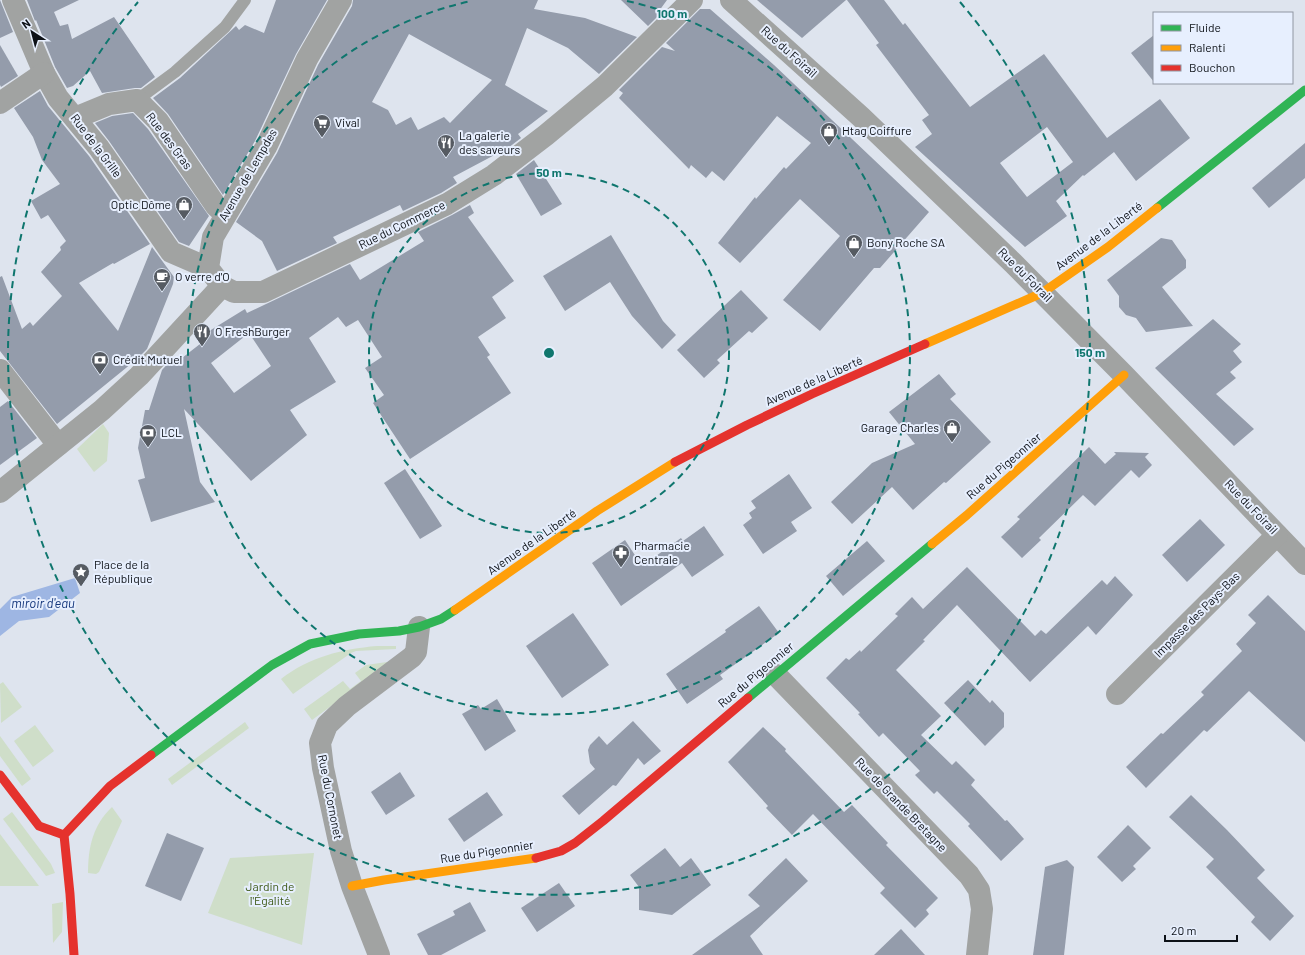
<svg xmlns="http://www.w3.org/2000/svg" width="1305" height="955" font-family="Barlow,sans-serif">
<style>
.green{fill:#cfdec9}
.water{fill:#9eb6e3}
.building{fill:#949cab;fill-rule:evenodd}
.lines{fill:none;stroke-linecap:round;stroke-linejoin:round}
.lane{stroke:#a1a3a2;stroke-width:12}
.street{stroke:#a1a3a2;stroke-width:22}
.fast{stroke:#30b455;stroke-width:9}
.slow{stroke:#ff9f0a;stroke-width:9}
.jam{stroke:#e5322d;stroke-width:9}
.ring{fill:none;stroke:#0f766e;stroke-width:2;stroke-dasharray:7 5}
.labels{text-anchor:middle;stroke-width:4;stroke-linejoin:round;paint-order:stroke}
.street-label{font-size:12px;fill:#0d1117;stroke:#e7effe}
.poi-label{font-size:12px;fill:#0d1117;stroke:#e7effe;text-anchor:start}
.park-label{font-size:12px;fill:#3c5814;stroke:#e7effe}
.water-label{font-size:13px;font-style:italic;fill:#15377c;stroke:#e7effe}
.centre{fill:#0f766e;stroke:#e7effe;stroke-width:2}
.ring-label{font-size:12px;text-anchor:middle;font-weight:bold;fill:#0f766e;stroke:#e7effe;stroke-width:4;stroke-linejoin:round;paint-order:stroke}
</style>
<rect width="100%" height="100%" fill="#dee4ee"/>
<g class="green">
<polygon points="103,424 109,433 107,461 94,472 77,449"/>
<path d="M377 646H396V649L356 651 351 653 293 694 281 679C309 657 342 649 377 646Z"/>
<polygon points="387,662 389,664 312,720 304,709 343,681 350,689 361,681 355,673 366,665"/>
<polygon points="3,682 22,707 1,723 0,684"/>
<polygon points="245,722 249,728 172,785 168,779"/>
<polygon points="35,725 54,751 33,767 14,741"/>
<polygon points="0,736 31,779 22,786 0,756"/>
<path d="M112 807 122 821 99 872 96 874 88 873C88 847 93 825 112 807Z"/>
<polygon points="12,812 51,864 55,873 46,876 3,819"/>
<polygon points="0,834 39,886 0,886"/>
<polygon points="314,853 302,945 208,913 230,858"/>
<polygon points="63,902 62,932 53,943 52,904"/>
</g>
<polygon class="water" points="75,578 80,593 49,617 19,621 0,636 0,609 12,597"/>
<g class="building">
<polygon points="0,0 13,32 0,38"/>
<polygon points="27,0 79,0 54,12 60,26 68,24 72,39 114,17 155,77 141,88 135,88 102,93 90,71 73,86 67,88 55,67 36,20 35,21"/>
<polygon points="276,0 327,0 296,54 255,141 223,195 168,114 153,98 180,78 236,26 239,30 245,25 264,33"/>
<path d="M353 0H538L534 9 585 18 637 37 599 74 568 48 527 28 505 85 548 111 518 134 521 138 503 152 502 151 453 177 457 183 441 193 403 211 400 205 333 237 337 243 277 271 262 241 236 222 277 153 318 65 352 6ZM409 34 492 80 450 123 444 117 418 130 411 117 396 125 388 110 372 102Z"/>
<polygon points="621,0 667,0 659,11 663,11 648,26"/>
<polygon points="757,0 846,0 802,38"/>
<path d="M847 0H884L903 25 905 23 970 107 1044 54 1107 138 1160 99 1190 138 1136 181 1114 152 1084 176 1083 175 1056 201 1067 216 1025 247 915 147 932 134 922 120 929 115 876 45 879 43ZM1047 127 1073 162 1027 197 1000 163Z"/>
<polygon points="700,9 710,9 774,65 929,212 880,268 874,268 820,331 783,300 840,236 800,199 740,263 718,243 755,197 756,199 784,167 786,169 811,143 777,116 724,181 712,171 706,178 691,165 689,169 619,98 623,93 619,90 662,47 675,51 666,43"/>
<polygon points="1154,35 1154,82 1131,53"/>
<polygon points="0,45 18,76 1,87 0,85"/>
<polygon points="40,91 48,106 89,156 150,244 114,264 113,263 79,283 118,331 152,247 174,277 173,284 147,349 137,359 57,424 0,351 0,277 2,276 22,329 30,322 33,326 62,296 41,272 61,250 60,247 66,241 48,215 41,219 31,201 60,184 42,160 33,137 14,108"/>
<polygon points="133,113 148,129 209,216 189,246 179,242 109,141 95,123 112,116"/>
<polygon points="1305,143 1305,178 1269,208 1252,188"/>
<polygon points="534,160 562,204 541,216 516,174"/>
<path d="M470 205 474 213 468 217 514 281 492 297 506 318 478 337 490 355 487 357 511 393 410 459 373 403 384 395 365 368 382 357 358 320 346 327 338 317 309 338 336 382 290 410 307 435 251 481 184 409 200 482 215 502 151 522 138 480 145 478 138 448 145 410H149L162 370 172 359 173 365 209 337 206 333 245 309 247 313 350 264 360 280 424 241 418 232 452 215ZM249 333 271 366 234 393 211 363Z"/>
<polygon points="611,235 663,321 676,335 662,349 632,316 610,282 565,311 543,276"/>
<polygon points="1161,238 1172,240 1186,260 1186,268 1162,287 1193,326 1146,332 1136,318 1126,315 1119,307 1119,296 1107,280"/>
<polygon points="741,290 768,318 752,333 749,331 717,360 720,363 704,378 677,350"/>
<polygon points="1213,319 1241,344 1233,351 1242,362 1230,372 1236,378 1216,394 1254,429 1234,446 1155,368"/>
<polygon points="939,374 956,394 950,399 991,442 946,483 944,482 913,510 892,487 852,524 831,502 872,463 915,444 889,412"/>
<polygon points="8,401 37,438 0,465 0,407"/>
<polygon points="1089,447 1105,464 1116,454 1114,452 1149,453 1145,457 1152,465 1139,478 1131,470 1095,506 1083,495 1039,538 1041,540 1022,558 1001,537 1020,519 1017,517"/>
<polygon points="405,469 442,526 420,539 384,483"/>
<polygon points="789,474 812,508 791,522 797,531 763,554 743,525 752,518 749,513 756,508 751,501"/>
<polygon points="1200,519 1225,545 1187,582 1162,555"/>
<polygon points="704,526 724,555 692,577 682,563 621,606 592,563 625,540 642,566 681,538 683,541"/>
<polygon points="867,541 885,561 843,596 826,576"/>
<polygon points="967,567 1035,636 1041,630 1046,634 1102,580 1107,585 1115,576 1133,595 1096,635 1088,626 1030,682 957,605 923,640 925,641 896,670 941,716 921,735 952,765 956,761 975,780 971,785 1005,821 1007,820 1024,839 1001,861 968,826 970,824 937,791 934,794 915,775 920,771 883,733 879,737 858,714 860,713 826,678 846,658 849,660 860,650 861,652 898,616 895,614 912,597 923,609"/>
<polygon points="1268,595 1305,631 1305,742 1249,691 1207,732 1204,730 1146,788 1126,767 1161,733 1163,734 1204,695 1201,692 1242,651 1236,644 1256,623 1248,615"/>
<polygon points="759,606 779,633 720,675 723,679 687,704 666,674 726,632 725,630"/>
<polygon points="573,613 609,665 562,698 526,646"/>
<polygon points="968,680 990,703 992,700 1004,713 1004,727 985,746 944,703"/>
<polygon points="497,699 516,731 485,751 462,714 478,705 481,709"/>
<polygon points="633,721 661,751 644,765 638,758 616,786 613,785 579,815 562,796 595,769 590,763 588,750 590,745 599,736 607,745"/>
<polygon points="763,727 786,749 785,751 844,812 852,805 888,843 886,845 938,898 926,910 929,914 915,928 880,893 885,888 813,814 792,835 766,808 768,806 728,762"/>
<polygon points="400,772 415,796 386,815 371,792"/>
<polygon points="487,792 503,815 464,842 448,819"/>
<polygon points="1191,795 1227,830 1265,870 1257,878 1294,916 1270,941 1251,922 1255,917 1206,867 1214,859 1169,817"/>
<polygon points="1128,825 1151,848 1133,866 1136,869 1122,882 1097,857"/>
<polygon points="167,833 204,848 181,901 145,886"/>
<polygon points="665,848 680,867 691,858 711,885 672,915 639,910 639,887 630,875"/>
<polygon points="786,858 808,881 750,936 763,955 692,955 760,906 748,895"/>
<polygon points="1067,860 1074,867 1064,955 1033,955 1045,867"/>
<polygon points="559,883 575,906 537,932 521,908"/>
<polygon points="470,902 486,931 441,955 428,955 417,934 455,915 453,911"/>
<polygon points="901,929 925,955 874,955"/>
</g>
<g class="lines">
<polyline class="lane" points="137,100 175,72 225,27 245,0"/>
<g class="street">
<polyline points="13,0 44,73 58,98 99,148 171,252 208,268"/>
<polyline points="341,0 307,59 266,147 213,237 208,268 222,286 234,292 263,292 447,204 494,175 546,135 605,86 692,0"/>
<polyline points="731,0 861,117 1013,263 1124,375 1305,564"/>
<polyline points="0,103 44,73"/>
<polyline points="75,118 109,104 137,100 158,121 216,206 225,214"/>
<polyline points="0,370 58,445"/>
<polyline points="0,492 102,410 139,376 222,286"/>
<polyline points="776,675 969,875 979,890 982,909 977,955"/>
<polyline points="1117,694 1277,535"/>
<polyline points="379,955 352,886 341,851 323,768 320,743 327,725 347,706 412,657 416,652 419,627"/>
</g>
<g class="fast">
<polyline points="1157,208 1305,90"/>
<polyline points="748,698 932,544"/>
<polyline points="151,755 272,665 310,644 359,634 399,631 419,627 441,619 455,610"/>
</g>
<g class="slow">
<polyline points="925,344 1042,293 1108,247 1157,208"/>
<polyline points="932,544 967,515 1124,375"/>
<polyline points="455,610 597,511 675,462"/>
<polyline points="352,886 384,880 536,858"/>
</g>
<g class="jam">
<polyline points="675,462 747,425 812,394 925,344"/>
<polyline points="0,775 39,826 64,835"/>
<polyline points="536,858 561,851 575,843 603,821 748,698"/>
<polyline points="74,955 70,894 64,835 110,786 151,755"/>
</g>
</g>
<g class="ring">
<circle cx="549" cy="353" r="180"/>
<path d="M627 1A361 361 0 1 1 471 1"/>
<path d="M960 2A541 541 0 1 1 138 2"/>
</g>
<defs>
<symbol id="supermarket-pin" viewBox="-11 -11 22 30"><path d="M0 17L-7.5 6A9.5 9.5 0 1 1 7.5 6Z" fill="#565b62" stroke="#e7effe"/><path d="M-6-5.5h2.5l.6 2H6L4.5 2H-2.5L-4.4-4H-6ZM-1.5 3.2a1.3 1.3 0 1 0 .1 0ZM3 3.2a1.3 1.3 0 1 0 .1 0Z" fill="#fff"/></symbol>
<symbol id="shop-pin" viewBox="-11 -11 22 30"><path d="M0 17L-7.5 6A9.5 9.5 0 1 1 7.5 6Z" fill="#565b62" stroke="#e7effe"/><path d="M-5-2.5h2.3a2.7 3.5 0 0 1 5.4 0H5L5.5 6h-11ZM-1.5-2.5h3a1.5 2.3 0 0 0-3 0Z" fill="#fff"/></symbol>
<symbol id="restaurant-pin" viewBox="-11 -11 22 30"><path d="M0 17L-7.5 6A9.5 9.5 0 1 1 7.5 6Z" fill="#565b62" stroke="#e7effe"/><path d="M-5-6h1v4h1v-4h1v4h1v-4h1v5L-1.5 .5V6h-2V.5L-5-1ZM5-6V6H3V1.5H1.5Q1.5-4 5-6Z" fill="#fff"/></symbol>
<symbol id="cafe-pin" viewBox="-11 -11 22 30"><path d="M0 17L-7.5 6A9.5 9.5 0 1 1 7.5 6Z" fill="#565b62" stroke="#e7effe"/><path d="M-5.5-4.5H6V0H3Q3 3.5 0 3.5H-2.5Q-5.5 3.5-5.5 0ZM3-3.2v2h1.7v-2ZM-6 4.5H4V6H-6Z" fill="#fff"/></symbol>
<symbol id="bank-pin" viewBox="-11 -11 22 30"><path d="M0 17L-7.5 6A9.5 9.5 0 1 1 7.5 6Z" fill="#565b62" stroke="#e7effe"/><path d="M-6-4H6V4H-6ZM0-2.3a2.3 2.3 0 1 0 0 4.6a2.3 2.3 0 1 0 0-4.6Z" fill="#fff"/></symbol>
<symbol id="pharmacy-pin" viewBox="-11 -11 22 30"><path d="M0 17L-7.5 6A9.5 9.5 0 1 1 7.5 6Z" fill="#565b62" stroke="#e7effe"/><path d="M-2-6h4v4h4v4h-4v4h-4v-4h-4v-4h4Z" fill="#fff"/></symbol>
<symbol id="sight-pin" viewBox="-11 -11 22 30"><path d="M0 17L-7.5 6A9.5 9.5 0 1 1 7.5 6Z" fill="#565b62" stroke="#e7effe"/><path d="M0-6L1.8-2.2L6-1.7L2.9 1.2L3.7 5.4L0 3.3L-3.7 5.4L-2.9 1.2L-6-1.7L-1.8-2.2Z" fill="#fff"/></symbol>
</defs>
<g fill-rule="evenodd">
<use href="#supermarket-pin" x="312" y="113" width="20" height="27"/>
<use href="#shop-pin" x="819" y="121" width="20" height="27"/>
<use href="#restaurant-pin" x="436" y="133" width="20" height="27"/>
<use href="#shop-pin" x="174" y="195" width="20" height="27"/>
<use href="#shop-pin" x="844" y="233" width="20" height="27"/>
<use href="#cafe-pin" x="152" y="267" width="20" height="27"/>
<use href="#restaurant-pin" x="192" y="322" width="20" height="27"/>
<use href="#bank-pin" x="90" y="350" width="20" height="27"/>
<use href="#shop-pin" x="942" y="418" width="20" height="27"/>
<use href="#bank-pin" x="138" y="423" width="20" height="27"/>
<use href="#pharmacy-pin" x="611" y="543" width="20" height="27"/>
<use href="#sight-pin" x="71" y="562" width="20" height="27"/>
</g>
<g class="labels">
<g class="street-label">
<text transform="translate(789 52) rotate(42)" y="4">Rue du Foirail</text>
<text transform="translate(169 141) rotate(53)" y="4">Rue des Gras</text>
<text transform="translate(96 146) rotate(53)" y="4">Rue de la Grille</text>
<text transform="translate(248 175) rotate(-60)" y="4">Avenue de Lempdes</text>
<text transform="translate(402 225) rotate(-26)" y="4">Rue du Commerce</text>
<text transform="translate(1099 236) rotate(-37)" y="4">Avenue de la Liberté</text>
<text transform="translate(1025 275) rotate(45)" y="4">Rue du Foirail</text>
<text transform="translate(814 381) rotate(-24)" y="4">Avenue de la Liberté</text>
<text transform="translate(1004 466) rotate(-41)" y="4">Rue du Pigeonnier</text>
<text transform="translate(1251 507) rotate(46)" y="4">Rue du Foirail</text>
<text transform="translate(532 542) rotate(-35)" y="4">Avenue de la Liberté</text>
<text transform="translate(1197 615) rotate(-45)" y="4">Impasse des Pays-Bas</text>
<text transform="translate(756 675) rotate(-40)" y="4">Rue du Pigeonnier</text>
<text transform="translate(330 797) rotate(79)" y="4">Rue du Cornonet</text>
<text transform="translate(901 805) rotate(46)" y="4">Rue de Grande Bretagne</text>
<text transform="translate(487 852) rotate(-9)" y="4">Rue du Pigeonnier</text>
</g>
<g class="poi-label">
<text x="335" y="127">Vival</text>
<text x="842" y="135">Htag Coiffure</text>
<text x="459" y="140">La galerie<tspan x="459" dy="14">des saveurs</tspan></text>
<text x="171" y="209" text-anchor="end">Optic Dôme</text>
<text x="867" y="247">Bony Roche SA</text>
<text x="175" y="281">O verre d'O</text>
<text x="215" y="336">O FreshBurger</text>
<text x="113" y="364">Crédit Mutuel</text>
<text x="939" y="432" text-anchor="end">Garage Charles</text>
<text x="161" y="437">LCL</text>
<text x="634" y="550">Pharmacie<tspan x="634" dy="14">Centrale</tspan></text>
<text x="94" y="569">Place de la<tspan x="94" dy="14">République</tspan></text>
</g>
<g class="park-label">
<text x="270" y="891">Jardin de<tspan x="270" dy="14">l'Égalité</tspan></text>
</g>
<g class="water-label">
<text x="43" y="608">miroir d'eau</text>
</g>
</g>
<circle cx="549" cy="353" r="6" class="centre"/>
<g class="ring-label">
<text x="672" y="18">100 m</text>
<text x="549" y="177">50 m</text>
<text x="1090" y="357">150 m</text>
</g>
<rect x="1153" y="12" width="140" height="72" fill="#e7effe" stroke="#9096a2"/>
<rect x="1161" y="25" width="20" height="6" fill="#30b455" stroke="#9096a2"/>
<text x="1189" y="32" font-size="12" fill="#0d1117">Fluide</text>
<rect x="1161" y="45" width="20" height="6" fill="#ff9f0a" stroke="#9096a2"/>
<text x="1189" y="52" font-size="12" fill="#0d1117">Ralenti</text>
<rect x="1161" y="65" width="20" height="6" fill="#e5322d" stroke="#9096a2"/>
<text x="1189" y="72" font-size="12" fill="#0d1117">Bouchon</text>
<g transform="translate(32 32) rotate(324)" stroke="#e7effe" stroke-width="3" paint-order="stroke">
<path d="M0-3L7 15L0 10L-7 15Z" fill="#0d1117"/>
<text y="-6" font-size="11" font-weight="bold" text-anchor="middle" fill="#0d1117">N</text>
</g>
<path d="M1165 935v6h72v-6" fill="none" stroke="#0d1117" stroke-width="2"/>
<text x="1171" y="935" font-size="12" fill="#0d1117" stroke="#e7effe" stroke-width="3" paint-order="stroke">20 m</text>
</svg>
